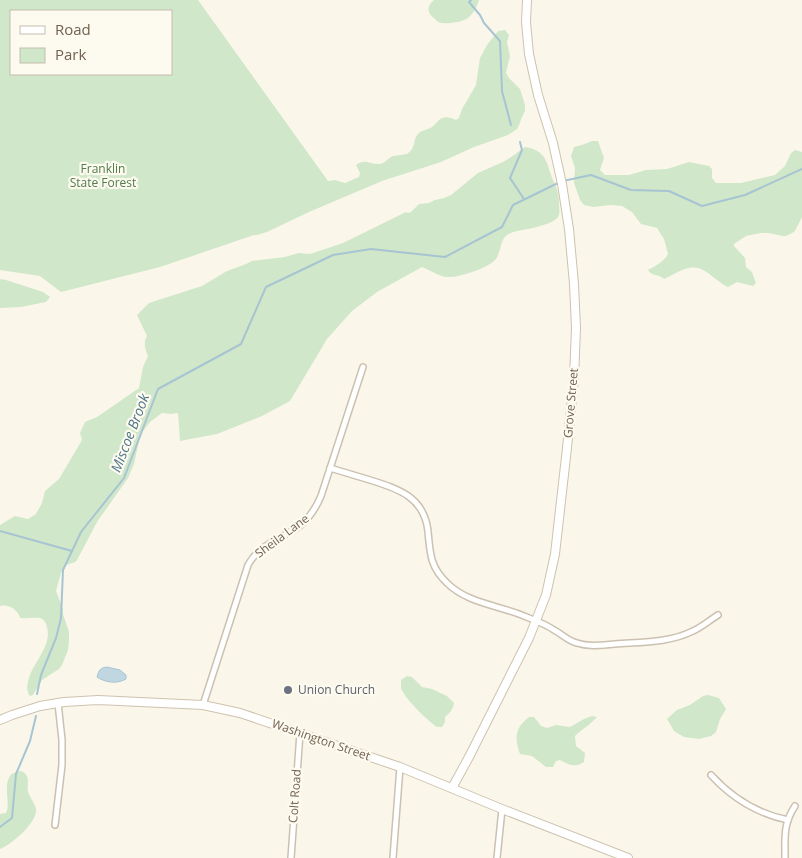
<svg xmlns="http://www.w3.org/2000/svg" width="802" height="858" font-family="'Open Sans',sans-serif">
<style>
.green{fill:#d0e7c9;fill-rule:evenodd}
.water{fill:#c0d7e2;stroke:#a7c4d3}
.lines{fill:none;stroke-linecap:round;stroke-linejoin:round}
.stream{stroke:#a7c4d3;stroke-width:2}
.street-casing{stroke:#ccc1b1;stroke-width:8}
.secondary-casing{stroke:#cec2af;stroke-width:10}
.street{stroke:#fff;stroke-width:5}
.secondary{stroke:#fff;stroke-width:8}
.worship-dot{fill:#6b7280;stroke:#fdfaf0;stroke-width:2}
.labels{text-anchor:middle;stroke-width:4.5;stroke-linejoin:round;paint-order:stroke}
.park-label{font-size:12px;fill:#527c4c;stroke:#fdfaf0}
.street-label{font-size:12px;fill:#726250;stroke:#fdfaf0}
.worship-label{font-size:12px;fill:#5b616d;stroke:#fdfaf0;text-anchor:start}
.water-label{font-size:14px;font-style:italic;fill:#4f768a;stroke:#fdfaf0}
</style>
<rect width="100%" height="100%" fill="#faf7ea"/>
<g class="green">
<path d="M0 0H198L328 181 335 180 345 183 359 177 360 173 356 165C365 158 370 165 380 164 386 163 388 157 394 156 398 155 403 155 407 154 417 147 412 141 418 134 421 130 427 130 432 127 441 119 442 114 456 120L459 118 462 109 476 85 480 58 487 45 498 31 505 30 509 35 507 42 510 56 506 73 509 78 520 89 525 105V111L522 117 519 125 517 129 508 135 474 147 441 162 382 181 309 212 267 232 257 235H254L160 267 61 292 40 276 0 270ZM11 11H171V74H11Z"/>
<path d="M434 0H479C477 6 474 13 469 17 464 22 449 24 442 23 438 22 438 22 435 19 427 13 426 7 434 0Z"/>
<path d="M592 141H598L604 158 600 170 605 175H629L646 170 667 169 689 162 709 166 712 169V178L716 183H741L775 175 785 166 791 153 795 150 802 152V217L796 229 794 232 786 236H783L768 233H761L746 236 734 244V246L745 258 746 267 752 272 756 283 753 286 737 282 728 287C721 284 715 278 708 273 692 261 681 271 664 279 659 274 651 276 648 270 655 266 664 262 668 254L664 239 657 228 641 224 632 212 622 206 611 205 593 207 584 205 580 200 574 183 575 168 571 156 574 147 582 145Z"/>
<path d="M525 147C543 150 546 158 551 175 552 179 554 181 555 185 558 190 559 198 559 204 559 207 560 212 559 215 557 223 536 227 529 229 522 230 513 231 507 235 500 240 501 252 496 259 489 268 458 278 447 277 438 276 430 270 422 267L377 292 352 311 327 339 290 401 262 416 217 434 180 441 178 413 171 414 162 413 150 422 143 431 139 441 134 464 128 478 97 522 77 560 75 562 66 565 61 573 56 591 63 609V614L69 632V641L68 650 62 665 59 669 42 680 33 695 30 696C26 691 27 684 29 678 34 661 52 646 47 627 46 623 44 619 40 618 34 617 27 619 20 618 18 610 9 604 0 606V525L15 516 28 519 36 514 42 503 45 491 59 479 82 440 80 433 85 422 97 417 139 388 143 367 148 356C145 349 143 343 147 336L137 315 149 303 202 286 227 271 246 264 252 261 285 257 299 253 310 254 343 243 406 212 408 213 411 212 419 204 429 203 435 200 444 198 451 195 478 173 503 162 511 157Z"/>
<polygon points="0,279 6,280 43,292 50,297 46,302 21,307 0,308"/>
<path d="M407 676 412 677 422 687 432 689 447 696 454 703C453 709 450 713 445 717V722L442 727H437C428 721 404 698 401 688 401 688 401 681 401 680Z"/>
<polygon points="708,695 719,698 726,709 720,719 716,732 711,736 699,739 684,737 674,731 667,719 677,710 690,705 703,696"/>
<path d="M592 716 597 717C590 725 582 729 575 736L576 746 585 753 584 762C575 768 569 765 560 760L556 761 553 767H546L532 756 520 754C514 738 515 728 529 717H534L541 726 547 728 556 725 570 727 584 719Z"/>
<path d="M21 771C31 775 27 783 28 791 29 797 35 803 36 809 38 822 11 845 0 849V814L6 813C11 804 3 786 10 776 12 773 17 772 21 771Z"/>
</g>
<path class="water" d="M107 667 120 670 126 675V679C117 684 106 683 97 677 99 670 100 668 107 667Z"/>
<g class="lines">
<g class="stream">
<polyline points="471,0 469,2 480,15 484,23 500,41 502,91 511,125"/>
<polyline points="520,142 522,150 510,178 524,199"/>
<polyline points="563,181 591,175 631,190 669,191 702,206 745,195 802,169"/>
<polyline points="0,531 72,551"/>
<polyline points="37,694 41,675 56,638 61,618 63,570 81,532 124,478 158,389 241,344 266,287 333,255 371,249 445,257 502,227 513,205 558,183"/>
<polyline points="0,827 12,818 16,774 30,741 36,716"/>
</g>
<defs>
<g id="street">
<path d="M330 468C343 472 357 476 370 480 399 489 424 497 428 531 430 553 430 567 447 583 466 602 495 605 519 614 531 619 544 623 554 630 562 634 568 641 577 643 589 647 602 645 615 644 641 642 669 643 693 631 702 627 710 620 718 615"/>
<path d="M203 705 248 565C260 543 282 539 301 525 310 517 316 508 321 496L363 367"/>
<path d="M711 775C731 797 758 814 788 820"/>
<polyline points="55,825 62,765 62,740 58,703"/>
<polyline points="291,858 300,733"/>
<polyline points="393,858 400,767"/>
<polyline points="497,858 502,809"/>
<path d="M785 858C785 838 783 824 795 806"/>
</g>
<g id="secondary">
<polyline points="0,720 12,715 40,706 64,702 98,700 203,705 240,713 400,767 502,809 628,858"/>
<polyline points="452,788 469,757 529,638 546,595 555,554 567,448 574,379 576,328 574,284 569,229 562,184 553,143 538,95 529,54 526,22 527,0"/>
</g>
</defs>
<use href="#street" class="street-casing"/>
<use href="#secondary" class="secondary-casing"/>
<use href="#street" class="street"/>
<use href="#secondary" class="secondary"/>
</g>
<circle class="worship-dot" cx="288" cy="690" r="5"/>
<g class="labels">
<g class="park-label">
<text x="103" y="173">Franklin<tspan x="103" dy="14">State Forest</tspan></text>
</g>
<g class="street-label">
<text transform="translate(571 403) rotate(-85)" y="4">Grove Street</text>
<text transform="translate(282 536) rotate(-37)" y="4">Sheila Lane</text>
<text transform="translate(321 740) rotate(19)" y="4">Washington Street</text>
<text transform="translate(295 796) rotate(-86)" y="4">Colt Road</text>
</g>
<g class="worship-label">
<text x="298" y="694">Union Church</text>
</g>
<g class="water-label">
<text transform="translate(130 433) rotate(-69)" y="5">Miscoe Brook</text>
</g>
</g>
<rect x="10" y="10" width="162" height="65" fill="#fdfaf0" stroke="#c5bdb0"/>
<rect x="20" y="26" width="25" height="8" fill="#ffffff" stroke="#c5bdb0"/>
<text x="55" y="35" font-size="15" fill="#726250">Road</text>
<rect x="20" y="48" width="25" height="15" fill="#d0e7c9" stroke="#c5bdb0"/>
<text x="55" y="60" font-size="15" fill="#726250">Park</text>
</svg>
